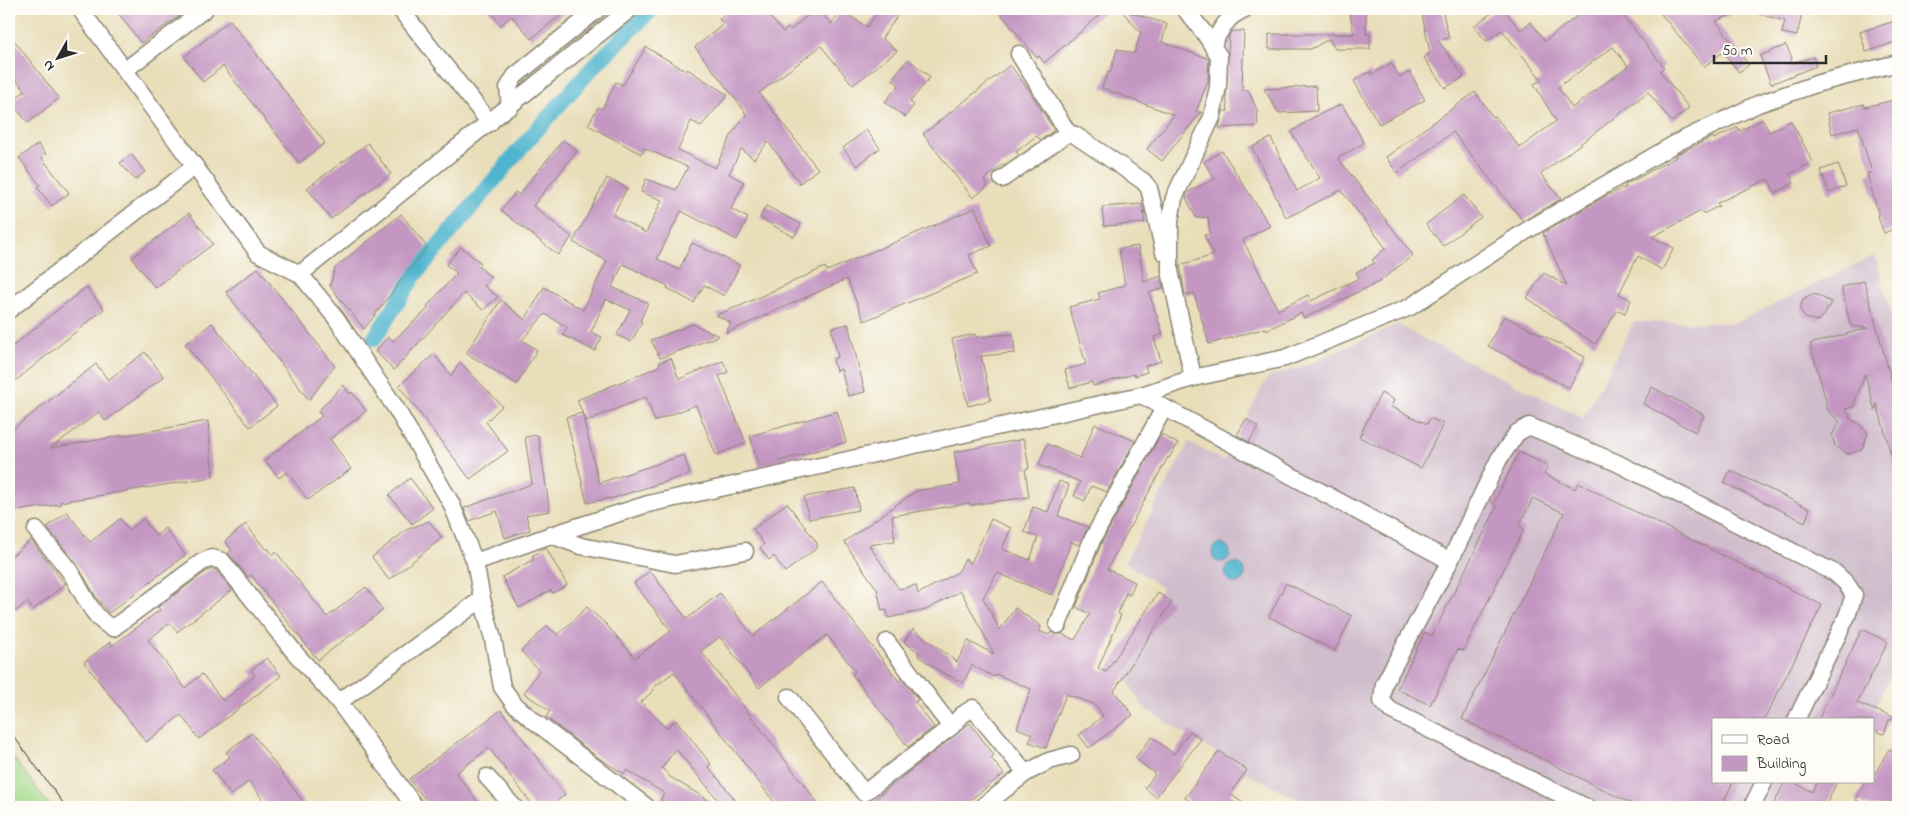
<svg xmlns="http://www.w3.org/2000/svg" width="1907" height="816" font-family="'Indie Flower',sans-serif">
<style>
.industrial{fill:#d0bdcc}
.green{fill:#a1d788;stroke:#66815a}
.water{fill:#50b5cf;stroke:#3e707d}
.lines{fill:none;stroke-linecap:round;stroke-linejoin:round}
.canal{stroke:#50b5cf;stroke-width:16}
.building{fill:#c497c2;fill-rule:evenodd}
.minor-casing{stroke:#8a8472;stroke-width:19}
.minor{stroke:#fff;stroke-width:16}
.tram{stroke:#2b2b2b;stroke-width:1}
</style>
<rect width="100%" height="100%" fill="#fdfcf7"/>
<filter id="ink" filterUnits="userSpaceOnUse"><feTurbulence type="fractalNoise" baseFrequency=".02" numOctaves="2"/><feDisplacementMap in="SourceGraphic" scale="10" xChannelSelector="R" yChannelSelector="G"/><feConvolveMatrix kernelMatrix="1 2 1 2 8 2 1 2 1" color-interpolation-filters="sRGB"/></filter>
<filter id="wash" filterUnits="userSpaceOnUse"><feTurbulence type="fractalNoise" baseFrequency=".0096" numOctaves="4" result="noise"/><feDisplacementMap in="SourceGraphic" scale="20" xChannelSelector="R" yChannelSelector="G"/><feGaussianBlur stdDeviation="1.12" result="paint"/><feColorMatrix in="noise" values="0 0 0 0 0 0 0 0 0 0 0 0 0 0 0 0 0 1.4 0 .05"/><feComposite in="paint" operator="in"/></filter>
<g filter="url(#wash)">
<rect width="100%" height="100%" fill="#e9deba"/>
<polygon class="industrial" points="1875,255 1898,339 1898,660 1869,720 1713,720 1713,782 1838,782 1826,807 1313,807 1251,775 1144,708 1126,679 1114,669 1162,588 1125,562 1189,442 1224,461 1268,377 1302,367 1398,324 1416,335 1583,418 1634,322 1736,323"/>
<polygon class="green" points="9,752 51,807 9,807"/>
<g class="water">
<circle cx="1221" cy="553" r="9"/>
<circle cx="1235" cy="573" r="10"/>
</g>
<g class="lines">
<polyline class="canal" points="374,339 414,276 519,150 593,67 652,9"/>
</g>
<g id="blocks">
<g class="building">
<polygon points="115,9 189,9 141,43"/>
<polygon points="488,9 568,9 531,39 512,16 501,25"/>
<polygon points="732,9 763,9 783,32 788,28 790,30 816,9 818,9 831,24 841,10 867,27 880,9 902,9 882,38 897,51 853,85 821,46 759,93 818,169 800,183 768,142 754,159 741,149 729,174 744,182 731,209 748,218 737,240 681,211 657,259 679,270 692,243 740,265 724,296 704,285 694,303 667,288 668,286 623,264 612,287 648,303 640,321 642,322 631,342 617,335 630,310 606,299 591,332 602,337 595,351 563,335 567,327 545,314 522,340 537,350 517,384 466,353 501,300 525,320 544,287 583,310 607,261 573,242 607,178 627,188 613,215 646,233 662,200 641,192 646,179 676,190 688,167 644,148 641,154 588,125 598,107 602,109 616,82 623,85 646,47 686,71 687,69 728,95 701,126 691,121 678,150 715,168 733,132 746,115 744,110 695,47 724,24 719,19"/>
<polygon points="997,9 1107,9 1044,63 1039,56 1037,58"/>
<polygon points="1120,9 1167,24 1162,42 1209,59 1208,81 1196,112 1201,112 1162,161 1147,149 1174,115 1102,88 1108,72 1110,73 1117,49 1134,54 1141,33"/>
<polygon points="1349,9 1366,9 1366,34 1370,34 1370,49 1335,49 1329,39 1311,49 1269,49 1269,34 1354,34"/>
<polygon points="1421,9 1442,9 1449,38 1438,40 1464,77 1445,88 1424,58 1430,53"/>
<path d="M1497 9H1504L1520 30 1531 22 1545 41 1586 9H1618L1664 67 1660 71 1689 108 1672 122 1648 92 1541 174 1561 199 1523 221 1453 132 1397 173 1386 157 1475 92 1493 117 1495 116 1520 148 1556 121 1534 84 1542 80 1502 30 1486 41 1474 26ZM1613 47 1628 66 1572 108 1558 87Z"/>
<polygon points="1657,9 1745,9 1716,21 1749,65 1739,72 1723,52 1704,67"/>
<polygon points="1754,9 1803,9 1797,36 1782,33 1785,21 1754,13"/>
<polygon points="230,20 325,143 299,163 223,66 203,82 184,57"/>
<polygon points="1898,20 1898,41 1866,52 1860,32"/>
<polygon points="1232,31 1244,31 1242,90 1248,90 1257,110 1258,126 1219,128 1223,111 1228,111 1226,95 1229,35"/>
<polygon points="9,34 59,98 28,123 11,102 25,91 9,70"/>
<polygon points="1786,45 1792,58 1790,64 1813,57 1816,66 1771,84 1760,56"/>
<polygon points="908,59 930,77 910,102 914,105 905,117 885,102 899,85 892,79"/>
<polygon points="1391,63 1400,77 1410,72 1425,100 1379,124 1354,81 1371,71 1371,75"/>
<polygon points="1010,65 1029,90 1054,130 1041,140 1036,136 1016,152 1019,155 1004,165 1003,164 984,180 988,186 973,198 923,134"/>
<polygon points="1316,86 1317,111 1279,113 1264,89"/>
<polygon points="1898,99 1898,184 1894,185 1898,199 1898,227 1884,233 1878,217 1879,216 1867,174 1872,172 1858,127 1832,134 1827,113 1864,104 1865,107"/>
<polygon points="1342,104 1364,143 1338,158 1413,255 1379,282 1304,318 1301,313 1267,330 1266,328 1209,344 1194,293 1185,295 1180,265 1214,255 1204,235 1210,234 1208,217 1196,218 1186,197 1188,192 1215,179 1204,162 1222,151 1270,226 1243,240 1278,310 1308,295 1311,301 1359,278 1356,272 1375,263 1372,260 1386,248 1341,190 1286,218 1252,147 1271,138 1297,191 1320,178 1291,132 1312,118"/>
<polygon points="1763,119 1769,132 1791,121 1813,162 1790,174 1794,183 1775,193 1768,179 1717,203 1719,206 1703,214 1701,211 1652,237 1674,248 1662,270 1638,256 1619,294 1631,300 1625,313 1618,310 1595,344 1527,298 1544,273 1567,286 1543,233 1604,197 1626,187 1625,185 1676,157 1675,155 1713,137 1714,139 1738,127 1740,131"/>
<polygon points="866,130 880,148 857,166 843,148"/>
<polygon points="563,140 577,151 533,206 572,237 558,255 501,210 516,192 519,195"/>
<polygon points="368,143 391,174 331,219 307,188"/>
<polygon points="38,144 46,154 42,158 69,193 52,206 37,187 40,185 19,158"/>
<polygon points="131,154 145,172 135,180 120,163"/>
<polygon points="1838,164 1846,186 1829,193 1821,170"/>
<polygon points="1464,195 1481,217 1443,246 1426,224"/>
<polygon points="1142,204 1145,223 1104,226 1102,207"/>
<polygon points="766,206 801,224 794,237 760,218"/>
<polygon points="975,208 991,246 969,255 977,274 864,321 847,279 726,333 731,323 716,315 742,305 825,267 827,271"/>
<polygon points="189,213 213,244 155,288 132,258"/>
<polygon points="401,214 427,247 364,329 330,286 335,268"/>
<polygon points="1138,246 1144,282 1161,276 1163,288 1149,293 1163,334 1154,337 1161,361 1145,366 1147,372 1135,376 1134,374 1093,386 1092,382 1070,388 1065,370 1086,364 1069,307 1100,299 1098,293 1125,285 1119,249"/>
<polygon points="461,247 481,263 478,266 491,277 484,286 498,297 483,310 464,293 394,370 375,351 388,337 393,341 429,308 427,306 457,273 446,265"/>
<polygon points="258,268 335,366 309,400 226,292"/>
<polygon points="1864,281 1898,404 1898,468 1895,468 1877,404 1875,411 1865,374 1853,407 1845,409 1850,415 1849,418 1859,424 1868,433 1864,445 1861,450 1850,454 1844,453 1835,446 1832,435 1840,422 1829,412 1826,408 1826,400 1810,344 1868,328 1851,326 1842,292 1842,287"/>
<polygon points="86,287 104,309 9,386 9,349"/>
<polygon points="1812,294 1817,295 1831,302 1824,316 1817,321 1805,318 1800,309 1803,299"/>
<polygon points="1504,316 1585,357 1569,388 1488,346"/>
<polygon points="212,323 277,406 250,427 185,344"/>
<polygon points="693,324 719,336 660,358 651,340"/>
<polygon points="848,324 865,392 848,396 841,369 836,371 833,359 838,357 831,328"/>
<polygon points="975,334 976,337 1013,334 1015,353 981,356 991,400 968,406 952,339"/>
<polygon points="145,352 164,377 105,421 99,412 51,448 208,421 213,477 60,502 61,504 17,511 9,504 9,432 96,364 108,380"/>
<polygon points="434,354 451,376 460,362 502,406 486,422 508,451 470,479 399,386"/>
<polygon points="671,358 679,379 723,361 728,372 719,376 746,443 716,455 696,405 655,421 646,397 586,421 577,400 660,366 659,363"/>
<polygon points="343,385 350,394 352,392 366,411 330,439 351,469 308,500 287,472 279,478 265,460 322,416 318,411"/>
<polygon points="1652,387 1704,415 1695,432 1643,404"/>
<polygon points="1381,393 1394,400 1391,407 1427,424 1430,418 1443,424 1421,468 1359,437"/>
<polygon points="837,411 846,442 759,467 750,436"/>
<polygon points="582,413 599,483 684,455 690,474 610,499 610,498 587,503 566,417"/>
<polygon points="1246,419 1258,427 1249,442 1237,435"/>
<polygon points="1095,424 1135,441 1107,492 1091,486 1085,501 1074,496 1080,482 1039,465 1047,444 1080,458"/>
<polygon points="1161,434 1178,444 1169,458 1168,457 1107,569 1135,582 1130,595 1126,593 1118,613 1121,615 1098,668 1106,672 1158,593 1172,602 1114,691 1133,715 1089,748 1079,735 1103,716 1094,704 1066,694 1046,748 1029,742 1032,734 1017,728 1031,689 996,674 994,677 972,665 963,683 938,670 918,656 920,653 904,642 913,629 957,662 968,641 994,654 961,591 926,610 888,618 887,610 882,611 877,589 844,542 916,491 960,484 954,452 1024,439 1029,468 1025,469 1029,497 970,505 969,503 892,516 895,541 869,545 899,589 916,585 918,594 958,572 965,559 971,563 991,519 1011,528 1002,549 1030,560 1038,537 1024,532 1033,507 1048,512 1059,481 1069,485 1058,516 1088,527 1079,545 1071,542 1052,595 997,573 983,598 1000,630 1015,608 1041,626 1039,631 1049,635 1051,632 1055,634 1062,634 1075,640 1090,614 1076,607 1101,544"/>
<polygon points="538,435 550,511 526,515 530,530 505,538 497,511 469,521 464,508 532,484 525,437"/>
<polygon points="1519,452 1548,466 1544,474 1575,489 1578,483 1822,605 1764,720 1713,720 1713,782 1733,782 1721,807 1638,807 1462,719 1564,513 1533,498 1519,526 1524,529 1463,651 1458,649 1430,705 1397,689 1425,632 1432,636 1497,507 1493,505"/>
<polygon points="1730,470 1810,509 1805,522 1724,483"/>
<polygon points="410,478 433,508 412,524 389,495"/>
<polygon points="855,488 859,510 809,519 804,497"/>
<polygon points="787,503 817,543 817,548 785,572 774,556 769,560 760,548 764,544 753,529"/>
<polygon points="67,512 90,542 120,519 129,530 143,519 156,536 165,528 185,555 109,613 96,597 76,563 47,527"/>
<polygon points="429,521 442,538 389,580 372,557 408,529"/>
<polygon points="246,524 266,550 268,548 273,555 276,552 327,617 366,587 383,610 318,660 251,575 248,577 228,553 232,550 225,541"/>
<polygon points="31,540 65,584 33,610 27,602 16,611 9,602 9,558"/>
<polygon points="546,548 567,585 553,593 551,590 519,608 502,577 534,559 532,556"/>
<polygon points="212,569 216,570 232,590 177,632 170,623 148,640 185,688 202,674 223,701 255,676 251,670 267,658 281,676 199,739 181,715 146,742 84,662 110,642 112,646 160,610 158,607 207,571"/>
<polygon points="650,571 687,619 720,593 753,636 822,582 899,681 902,678 918,700 915,702 934,727 908,747 852,674 855,671 827,635 759,688 720,637 701,651 821,807 778,807 674,672 653,688 654,690 641,702 666,728 676,720 711,764 708,766 741,807 724,807 676,749 662,768 670,777 720,807 667,807 660,802 664,793 626,770 624,774 596,756 546,717 550,711 524,693 539,671 521,651 547,626 558,635 587,607 606,624 635,658 671,631 634,583"/>
<polygon points="1286,583 1352,616 1335,651 1269,617"/>
<polygon points="1862,629 1888,642 1857,703 1898,719 1889,720 1884,734 1873,730 1873,720 1818,720"/>
<polygon points="501,710 565,795 549,807 534,807 489,748 456,773 482,807 431,807 409,779"/>
<polygon points="970,723 994,755 991,758 1004,774 961,807 865,807"/>
<polygon points="1190,731 1201,739 1156,797 1145,788 1155,774 1135,758 1152,737 1174,754"/>
<polygon points="252,733 307,807 268,807 249,781 231,795 212,770 230,757 226,752"/>
<polygon points="1889,749 1898,754 1898,807 1869,807 1856,800 1865,782 1873,782 1873,777"/>
<polygon points="1219,751 1247,770 1230,794 1249,807 1198,807 1185,798"/>
<polygon points="1785,782 1793,782 1812,792 1817,782 1837,782 1825,807 1772,807"/>
</g>
</g>
</g>
<g filter="url(#ink)">
<use href="#blocks" fill-opacity="0" stroke="#8a8472" stroke-width="1"/>
<g class="lines">
<defs>
<g id="minor">
<polyline points="80,9 258,253 300,274 336,318 397,410 451,503 475,562 482,599 493,639 502,687 514,704 534,721 647,807"/>
<polyline points="400,9 490,123"/>
<polyline points="1185,9 1205,34 1219,56 1218,86 1212,117 1174,198 1170,221 1170,271 1193,378"/>
<path d="M1212 45C1222 28 1226 17 1245 9"/>
<polyline points="1019,54 1068,133"/>
<polyline points="125,70 205,9"/>
<polyline points="510,107 508,88 515,76 598,9"/>
<polyline points="1002,179 1068,133 1075,135 1143,181 1149,188 1164,252"/>
<polyline points="300,274 630,9"/>
<polyline points="9,310 195,166"/>
<polyline points="1141,395 1450,561"/>
<path d="M36 530C46 543 58 556 68 569 81 587 92 620 113 628L202 562 212 558 222 561 295 653 339 702"/>
<polyline points="551,535 581,546 675,564 745,551"/>
<polyline points="475,562 551,535 648,504 1141,395 1193,378 1285,358 1410,307 1526,231 1678,142 1758,104 1819,83 1898,63"/>
<polyline points="1058,625 1092,540 1164,408"/>
<polyline points="887,642 951,727"/>
<polyline points="789,697 864,793 951,727 962,715 973,708 1026,773"/>
<polyline points="487,777 514,807"/>
<polyline points="415,807 339,702 482,599"/>
<polyline points="982,807 1026,773 1049,761 1071,755"/>
<polyline points="1586,807 1390,710 1382,701 1384,684 1450,561 1499,459 1517,433 1529,426 1615,462 1835,573 1846,583 1854,595 1847,616 1796,720"/>
<polyline points="1752,807 1764,782"/>
</g>
</defs>
<use href="#minor" class="minor-casing"/>
<use href="#minor" class="minor"/>
<polyline class="tram" points="9,730 66,807"/>
</g>
</g>
<rect width="1907" height="816" fill="none" stroke="#fdfcf7" stroke-width="30"/>
<rect x="1712" y="718" width="162" height="65" fill="#fdfcf7" stroke="#a9a8a5"/>
<rect x="1722" y="735" width="25" height="8" fill="#ffffff" stroke="#a9a8a5"/>
<text x="1757" y="744" font-size="15" fill="#2b2b2b">Road</text>
<rect x="1722" y="756" width="25" height="15" fill="#c497c2" stroke="#a9a8a5"/>
<text x="1757" y="768" font-size="15" fill="#2b2b2b">Building</text>
<g transform="translate(58 58) rotate(231)" stroke="#fdfcf7" stroke-width="4" paint-order="stroke">
<path d="M0-4L9 19L0 12L-9 19Z" fill="#2b2b2b"/>
<text y="-8" font-size="14" font-weight="bold" text-anchor="middle" fill="#2b2b2b">N</text>
</g>
<path d="M1714 55v8h112v-8" fill="none" stroke="#2b2b2b" stroke-width="2.5"/>
<text x="1722" y="55" font-size="15" fill="#2b2b2b" stroke="#fdfcf7" stroke-width="4" paint-order="stroke">50 m</text>
</svg>
